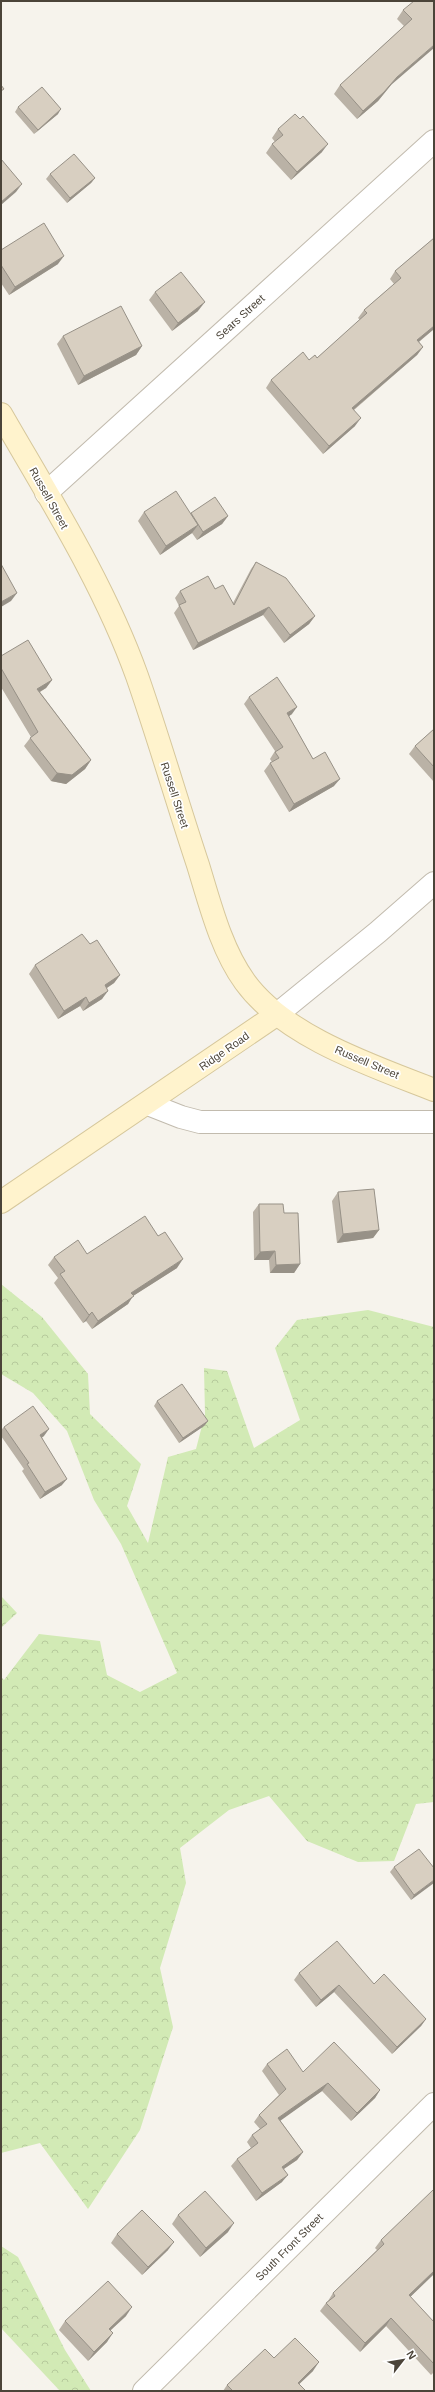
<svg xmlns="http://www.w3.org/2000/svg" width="435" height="2392" font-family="Arial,sans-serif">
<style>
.forest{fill:url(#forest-crowns)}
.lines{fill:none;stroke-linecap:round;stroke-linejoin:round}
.minor-casing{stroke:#c2bbae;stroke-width:24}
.secondary-casing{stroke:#d6c79b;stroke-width:24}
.minor{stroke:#fff;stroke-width:22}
.secondary{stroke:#fff3cd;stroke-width:22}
.wall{fill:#bab2a6}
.shaded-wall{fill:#979187}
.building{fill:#d8cfc1;stroke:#979187}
.labels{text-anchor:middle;stroke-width:3.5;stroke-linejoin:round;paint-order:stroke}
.street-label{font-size:11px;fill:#4b4439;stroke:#fff}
</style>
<defs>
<pattern id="forest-crowns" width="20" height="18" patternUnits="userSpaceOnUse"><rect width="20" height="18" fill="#d2eab5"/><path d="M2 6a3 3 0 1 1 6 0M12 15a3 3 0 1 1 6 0" fill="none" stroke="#b6ca9c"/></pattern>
</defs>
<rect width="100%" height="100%" fill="#f6f3ec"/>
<g class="forest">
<polygon points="1,1284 42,1317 88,1374 90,1414 141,1464 127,1506 148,1543 168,1457 196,1449 205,1414 204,1368 227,1371 254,1448 300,1420 275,1348 297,1320 368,1310 434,1327 434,1802 416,1804 394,1861 358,1862 307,1841 269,1796 229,1810 180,1848 186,1883 160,1968 173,2027 140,2130 88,2209 40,2143 1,2153 1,1677 4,1680 39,1634 100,1641 107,1675 140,1692 177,1673 121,1544 94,1500 67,1431 33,1393 1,1374"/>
<polygon points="1,1596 17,1613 1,1628"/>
<polygon points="1,2246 18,2257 65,2350 91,2391 60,2391 1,2328"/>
</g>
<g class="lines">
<defs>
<g id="minor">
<polyline points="46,493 434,141"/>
<polyline points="276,1015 378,932 434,883"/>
<polyline points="148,1104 181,1117 200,1122 434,1122"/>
<polyline points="144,2391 434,2104"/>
</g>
<g id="secondary">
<path d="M1 414C50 499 104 584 137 676 159 739 177 802 198 865 210 904 221 949 245 982 285 1037 373 1066 434 1090"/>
<polyline points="1,1202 276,1015"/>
</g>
</defs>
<use href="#minor" class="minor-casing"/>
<use href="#secondary" class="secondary-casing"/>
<use href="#minor" class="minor"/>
<use href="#secondary" class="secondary"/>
</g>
<g class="wall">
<polygon points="434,1 391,85 378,101 357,119 334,94 340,85 404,26 397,19 403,10"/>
<polygon points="18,107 58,114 34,134 15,112"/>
<polygon points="300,119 322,152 291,180 266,153 272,144 275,142 272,138 278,129"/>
<polygon points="50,174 95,178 91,183 67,203 46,179"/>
<polygon points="434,238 434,329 419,342 423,347 417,355 354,410 355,426 323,454 266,388 271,380 309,360 317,358 360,320 358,318 364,310 394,284 390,279 395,271"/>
<polygon points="1,250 58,264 9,295 1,283"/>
<polygon points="155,292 198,311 172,331 149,300"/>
<polygon points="63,336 142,346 136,355 78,385 57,344"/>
<polygon points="144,512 191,514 191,513 228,516 222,524 197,540 192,533 160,555 138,521"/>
<polygon points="256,562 315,616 309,624 284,643 263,615 193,650 174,613 179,606 175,598 180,591 215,589 233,603 251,569"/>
<polygon points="1,656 52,680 46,688 40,692 91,760 85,769 66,784 51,781 24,746 31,737 1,687"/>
<polygon points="249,697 292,714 289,716 313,759 334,786 289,812 264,771 270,763 272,762 270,759 275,751 244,704"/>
<polygon points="434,729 434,782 409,754 415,746"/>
<polygon points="90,944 120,975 114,983 107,988 102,999 83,1011 80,1006 58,1019 29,974 35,965"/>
<polygon points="338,1192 379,1230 373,1238 337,1243 332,1201"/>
<polygon points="259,1204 284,1213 300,1264 294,1273 270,1273 269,1260 254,1260 253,1212"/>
<polygon points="87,1254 177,1268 133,1296 128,1304 92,1329 86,1321 83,1323 54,1283 58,1278 48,1265 54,1257"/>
<polygon points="157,1401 208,1421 204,1426 179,1443 154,1406"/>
<polygon points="4,1427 44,1436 42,1437 62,1485 40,1499 22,1471 24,1469 1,1436 1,1430"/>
<polygon points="394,1867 434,1868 411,1900 390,1872"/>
<polygon points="299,1973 374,1984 426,2019 421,2026 392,2054 334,1992 316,2007 294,1980"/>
<polygon points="267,2064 380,2090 375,2098 351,2121 322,2091 280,2120 303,2152 297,2160 284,2169 282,2182 256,2201 231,2166 237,2159 251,2148 247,2142 252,2135 260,2129 254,2122 259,2115 279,2095 262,2071"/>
<polygon points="434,2191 434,2274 410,2297 434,2322 434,2372 431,2375 386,2326 360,2352 320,2311 326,2303 328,2301 333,2293 377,2250 375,2248 381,2240"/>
<polygon points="178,2215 228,2232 200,2257 172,2224"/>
<polygon points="117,2234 168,2250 142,2275 111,2243"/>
<polygon points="126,2316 111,2330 107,2342 88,2361 59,2330 65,2321"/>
<polygon points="274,2358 313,2371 299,2384 305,2391 223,2391 227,2385"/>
</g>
<g class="shaded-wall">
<polygon points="434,45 434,48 391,85 378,101 357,119 363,111 397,77"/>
<polygon points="61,109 58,114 34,134 38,130"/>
<polygon points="328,144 322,152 291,180 297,172"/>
<polygon points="95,178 91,183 67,203 70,198"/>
<polygon points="22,184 16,192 1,205 1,202"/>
<polygon points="64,256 58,264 9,295 15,287"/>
<polygon points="205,302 198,311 172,331 178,323"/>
<polygon points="434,326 434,329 411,348 417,340"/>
<polygon points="142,346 136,355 78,385 84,376"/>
<polygon points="423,347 417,355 346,416 352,408"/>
<polygon points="361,418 355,426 323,454 329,446"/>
<polygon points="228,516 222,524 197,540 203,532"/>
<polygon points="198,525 192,533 160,555 166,546"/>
<polygon points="17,593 11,601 1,607 1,602"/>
<polygon points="269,607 263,615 193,650 198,643"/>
<polygon points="315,616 309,624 284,643 290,635"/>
<polygon points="52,680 46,688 31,697 37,689"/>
<polygon points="297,707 292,714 282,721 287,713"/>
<polygon points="91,760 85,769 66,784 51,781 57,773"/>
<polygon points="340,779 334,786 289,812 294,804"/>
<polygon points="120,975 114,983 99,993 105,985"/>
<polygon points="108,991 102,999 83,1011 89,1003"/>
<polygon points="86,997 80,1006 58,1019 64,1011"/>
<polygon points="379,1230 373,1238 337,1243 343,1234"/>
<polygon points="275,1251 269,1260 254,1260 260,1252"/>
<polygon points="183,1259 177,1268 133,1296 128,1304 92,1329 98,1321 131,1293"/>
<polygon points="300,1264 294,1273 270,1273 276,1265"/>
<polygon points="92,1312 86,1321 83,1323 89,1315"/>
<polygon points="208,1421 204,1426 179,1443 183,1438"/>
<polygon points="49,1429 44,1436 35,1442 40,1435"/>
<polygon points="67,1479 62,1485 40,1499 45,1492"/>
<polygon points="434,1880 434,1883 411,1900 414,1895"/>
<polygon points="339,1985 334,1992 316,2007 321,2000"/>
<polygon points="426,2019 421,2026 392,2054 397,2047"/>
<polygon points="328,2083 322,2091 273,2126 278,2118"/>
<polygon points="380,2090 375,2098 351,2121 357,2113"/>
<polygon points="303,2152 297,2160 276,2174 282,2167"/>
<polygon points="288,2175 282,2182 256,2201 262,2193"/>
<polygon points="234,2223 228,2232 200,2257 206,2248"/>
<polygon points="174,2242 168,2250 142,2275 148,2267"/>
<polygon points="434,2271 434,2274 404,2303 409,2295"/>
<polygon points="132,2307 126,2316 103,2337 109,2329"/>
<polygon points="391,2318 386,2326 360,2352 365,2343"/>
<polygon points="113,2333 107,2342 88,2361 94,2352"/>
<polygon points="319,2362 313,2371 292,2391 298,2383"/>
</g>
<g class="building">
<polygon points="414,1 434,1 434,45 397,77 384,92 363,111 340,85 412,19 403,10"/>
<polygon points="1,85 4,89 1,91"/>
<polygon points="42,87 61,109 38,130 18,107"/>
<polygon points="295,114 300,119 303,116 328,144 297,172 272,144 283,135 278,129"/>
<polygon points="74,154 95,178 70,198 50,174"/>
<polygon points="1,159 22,184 1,202"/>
<polygon points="44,223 64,256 15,287 1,265 1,250"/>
<polygon points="434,238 434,326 417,340 423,347 352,408 361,418 329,446 271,380 303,352 309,360 315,355 317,358 367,313 364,310 401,278 395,271"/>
<polygon points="181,272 205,302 178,323 155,292"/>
<polygon points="121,306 142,346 84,376 63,336"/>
<polygon points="176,491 198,525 166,546 144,512"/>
<polygon points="215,497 228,516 203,532 191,513"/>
<polygon points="256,562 286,578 315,616 290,635 269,607 198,643 179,605 186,602 180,591 208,576 215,589 223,585 234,605"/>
<polygon points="1,564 17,593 1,602"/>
<polygon points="28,640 52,680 37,689 91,760 72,775 57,773 30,738 38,732 1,668 1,656"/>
<polygon points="277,677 297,707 287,713 313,759 325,752 340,779 294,804 270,763 279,758 275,752 283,747 249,697"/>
<polygon points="434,729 434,767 415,746"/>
<polygon points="82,934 90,944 97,940 120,975 105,985 108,991 89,1003 86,997 64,1011 35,965"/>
<polygon points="374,1189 379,1230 343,1234 338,1192"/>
<polygon points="259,1204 283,1204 284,1213 298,1213 300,1264 276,1265 275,1251 260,1252"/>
<polygon points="145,1216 158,1236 165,1232 183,1259 131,1293 134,1296 98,1321 92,1312 89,1315 60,1274 65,1271 54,1257 78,1240 87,1254"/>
<polygon points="182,1384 208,1421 183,1438 157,1401"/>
<polygon points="33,1406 49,1429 40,1435 67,1479 45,1492 27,1464 29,1463 4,1427"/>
<polygon points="419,1849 434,1868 434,1880 414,1895 394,1867"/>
<polygon points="337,1941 374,1984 384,1974 426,2019 397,2047 339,1985 321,2000 299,1973"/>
<polygon points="334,2042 380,2090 357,2113 328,2083 278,2118 303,2152 282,2167 288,2175 262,2193 237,2159 258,2143 252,2135 267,2124 259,2115 286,2089 267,2064 287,2049 303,2072"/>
<polygon points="433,2190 434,2191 434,2271 409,2295 434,2322 434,2364 391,2318 365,2343 326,2303 335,2296 333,2293 384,2244 381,2240"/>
<polygon points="205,2191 234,2223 206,2248 178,2215"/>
<polygon points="142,2210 174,2242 148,2267 117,2234"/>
<polygon points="108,2281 132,2307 109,2329 113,2333 94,2352 65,2321"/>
<polygon points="295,2338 319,2362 298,2383 305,2390 304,2391 231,2391 232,2390 227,2385 265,2349 274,2358"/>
</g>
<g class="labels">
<g class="street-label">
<text transform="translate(240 317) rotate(-42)" y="4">Sears Street</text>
<text transform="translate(49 498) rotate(61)" y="4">Russell Street</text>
<text transform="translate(175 795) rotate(72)" y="4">Russell Street</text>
<text transform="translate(224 1051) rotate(-35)" y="4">Ridge Road</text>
<text transform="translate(367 1062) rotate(23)" y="4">Russell Street</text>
<text transform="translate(289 2247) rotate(-45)" y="4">South Front Street</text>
</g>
</g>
<rect width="435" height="2392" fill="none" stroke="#4b4439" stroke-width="4"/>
<g transform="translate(403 2360) rotate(59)" stroke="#ffffff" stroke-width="3" paint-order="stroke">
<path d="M0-3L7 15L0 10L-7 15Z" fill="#4b4439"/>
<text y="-6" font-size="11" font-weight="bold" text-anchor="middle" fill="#4b4439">N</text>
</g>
</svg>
